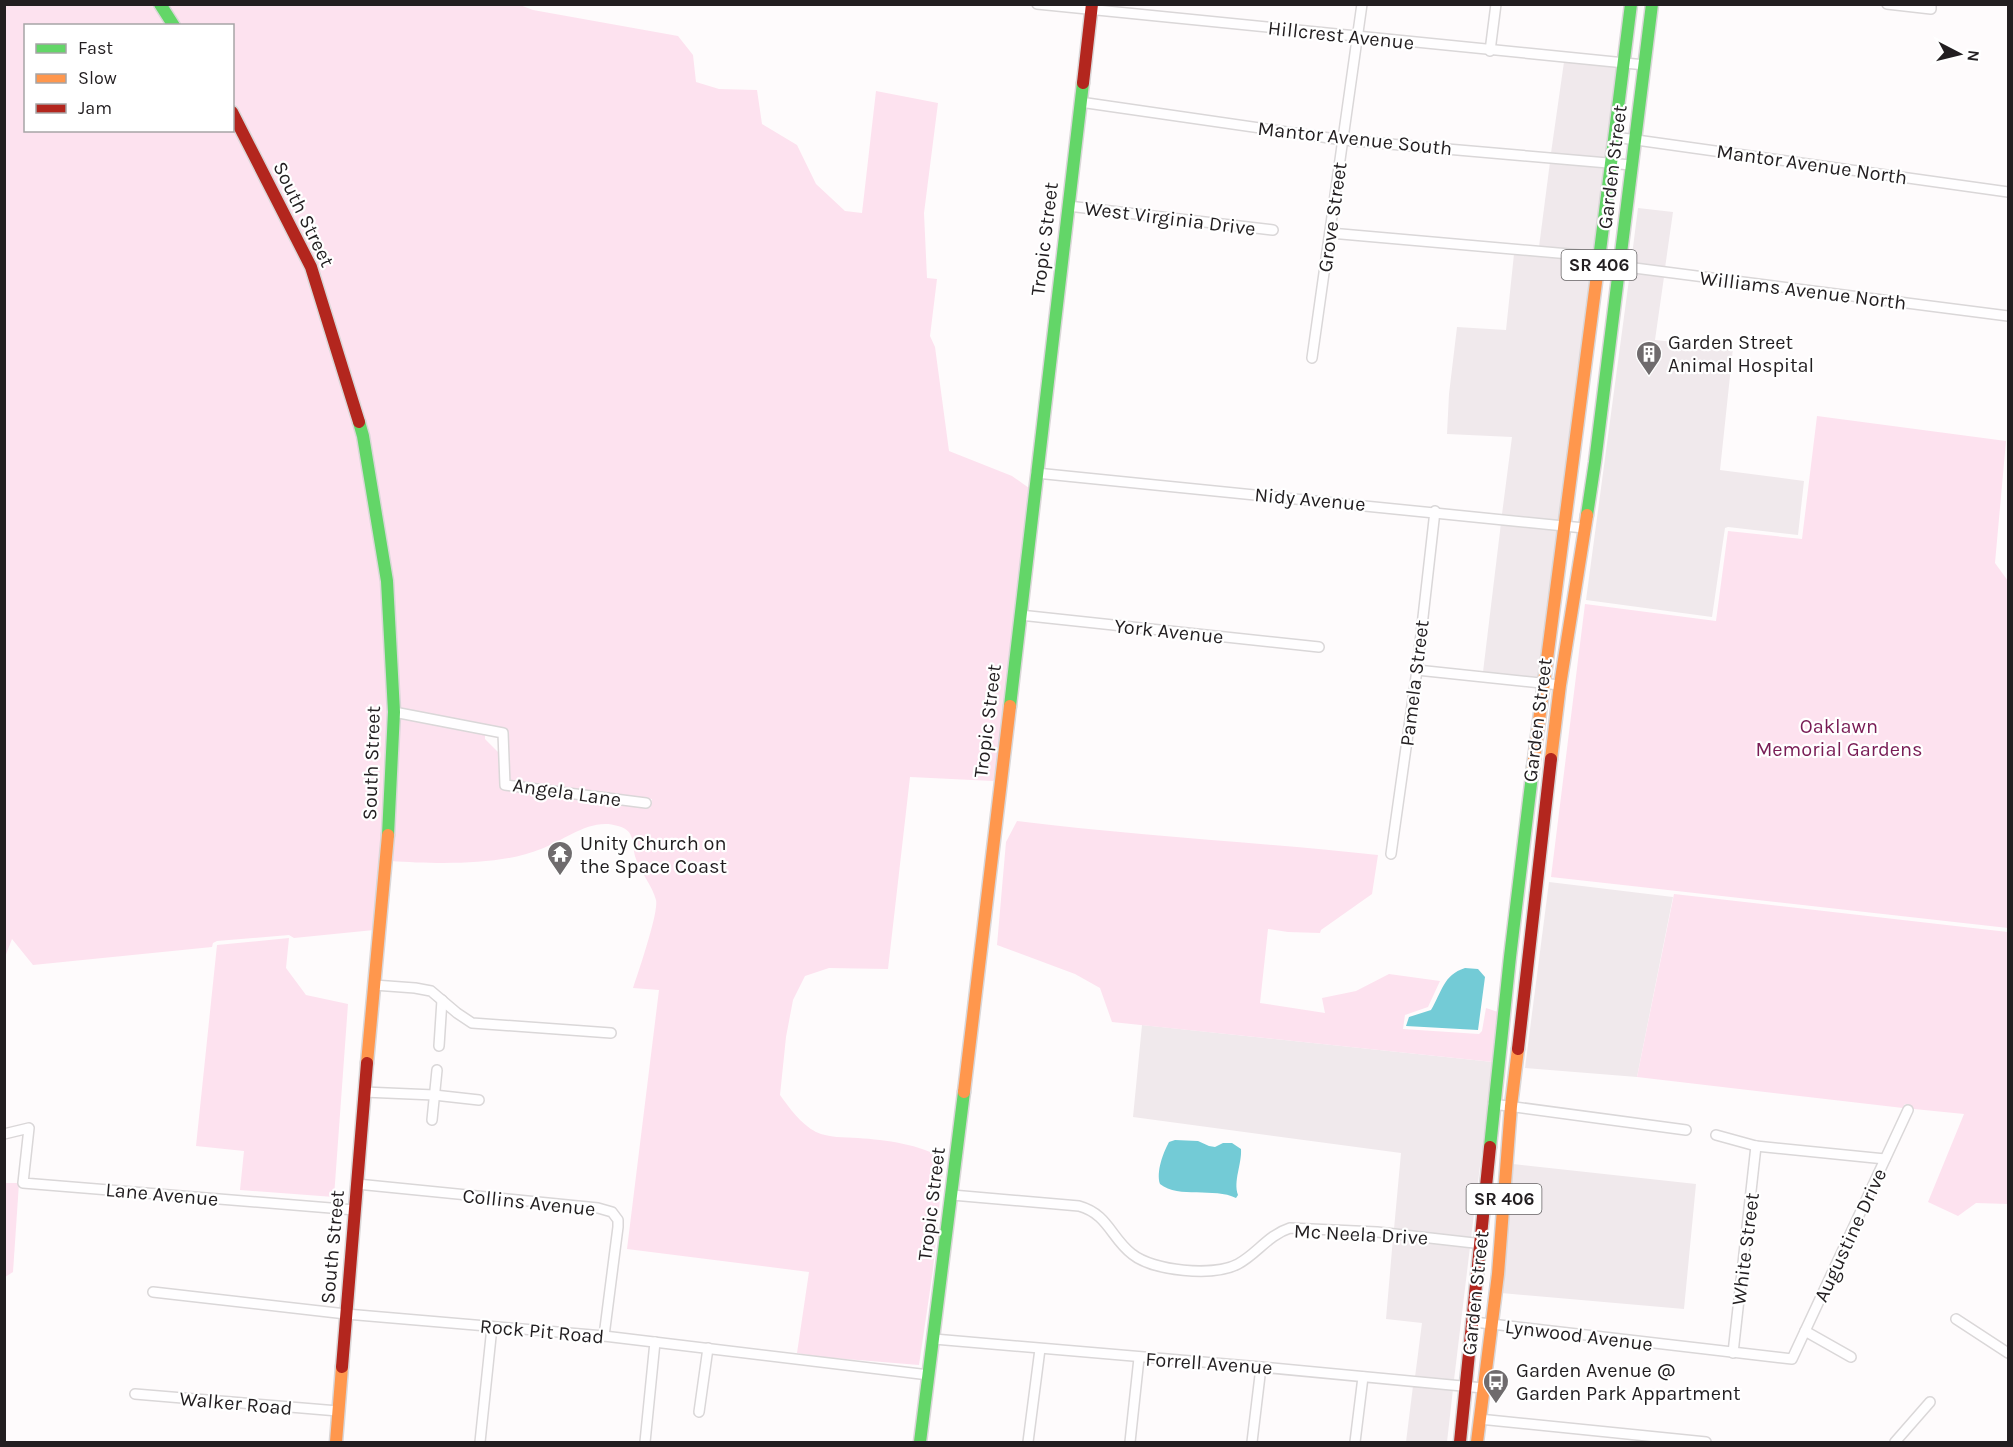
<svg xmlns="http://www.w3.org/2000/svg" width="2013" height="1447" font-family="Karla,sans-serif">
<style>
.built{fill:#f0e9ec}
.green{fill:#fde2ef}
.water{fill:#73cbd6}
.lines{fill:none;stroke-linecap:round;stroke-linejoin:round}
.street-casing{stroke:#dad7d8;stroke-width:12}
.fast-casing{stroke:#dad7d8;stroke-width:15}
.slow-casing{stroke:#dad7d8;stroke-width:15}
.jam-casing{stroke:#dad7d8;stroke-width:15}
.street{stroke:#fffeff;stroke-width:9}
.fast{stroke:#63d668;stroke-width:12}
.slow{stroke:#ff974d;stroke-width:12}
.jam{stroke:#b3261e;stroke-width:12}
.labels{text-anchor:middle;stroke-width:4.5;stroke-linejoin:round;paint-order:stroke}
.shield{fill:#fff;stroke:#646263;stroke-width:1.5}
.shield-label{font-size:18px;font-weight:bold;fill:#221e20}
.street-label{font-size:20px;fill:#221e20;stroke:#fff}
.poi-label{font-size:20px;fill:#221e20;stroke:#fff;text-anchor:start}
.park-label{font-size:20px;fill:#781c55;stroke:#fff}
</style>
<rect width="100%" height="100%" fill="#fefbfc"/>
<g class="built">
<polygon points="1564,62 1618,67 1607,158 1551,153"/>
<polygon points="1550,162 1606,167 1596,252 1539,247"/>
<polygon points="1638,208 1673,212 1665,268 1631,263"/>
<polygon points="1514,254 1595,261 1561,521 1502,514 1512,437 1447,434 1449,394 1457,327 1506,330"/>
<polygon points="1630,272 1664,277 1655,340 1733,348 1720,470 1804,481 1798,535 1728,527 1725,528 1712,617 1586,600"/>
<polygon points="1501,523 1559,530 1538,678 1483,672"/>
<polygon points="1549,882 1673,897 1637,1077 1525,1068"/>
<polygon points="1142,1025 1493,1062 1471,1238 1394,1229 1401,1153 1133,1117"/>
<polygon points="1513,1164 1696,1184 1684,1309 1501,1293"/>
<polygon points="1393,1238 1470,1247 1454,1380 1415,1377 1422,1323 1386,1319"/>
<polygon points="1413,1386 1453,1389 1447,1442 1406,1442"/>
</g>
<g class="green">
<polygon points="5,5 154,5 168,25 26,26 26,130 232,130 233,123 306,268 358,437 381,582 389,711 383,837 374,930 294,938 289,935 217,941 213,943 212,947 33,965 12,939 5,957"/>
<path d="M166 5H520L533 10 678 36 693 55 696 82 719 89 757 90 762 124 797 145 816 184 845 211 862 213 876 91 938 103 924 213 927 278 937 279 930 336 935 347 949 451 1012 476 1029 488 995 779 993 781 910 777 888 969 829 968 805 976 793 1000 786 1037 780 1095C790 1109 801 1124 816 1132 829 1138 844 1137 858 1138 886 1140 920 1144 944 1159L933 1270 919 1365 821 1357 797 1353 809 1272 627 1249 659 990 633 988C638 973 659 912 656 900 652 885 641 873 636 859 631 845 637 831 618 826 591 817 565 840 541 849 500 866 435 864 391 861L399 717 485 734V739L499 753V785L504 790 650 808 652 799 510 781 508 733 504 729 399 708 392 581 316 266 233 101 232 26 180 25Z"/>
<polygon points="1817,416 2006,441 1995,563 2008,581 2008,928 1551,877 1585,604 1716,621 1728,531 1802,539"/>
<path d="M1017 821C1137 836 1257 842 1378 855L1372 894 1321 930 1320 933 1288 932 1268 929 1260 1003 1325 1013 1322 998 1356 991 1389 974 1440 981 1428 1007 1405 1015 1403 1029 1479 1034 1482 1031 1486 1008 1498 1012 1493 1062 1112 1022 1100 988 1075 974 997 945 1006 842Z"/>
<polygon points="1674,894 2008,932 2008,1204 1976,1203 1958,1216 1928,1202 1964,1114 1914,1109 1905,1104 1903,1108 1637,1077"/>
<polygon points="289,938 286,968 306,995 348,1004 334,1197 240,1190 244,1151 196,1146 217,945"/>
<polygon points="4,1183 19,1183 13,1272 5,1277"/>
</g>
<g class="water">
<path d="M1465 968 1478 969 1485 977 1478 1030 1406 1026 1409 1017 1431 1010C1442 992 1443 975 1465 968Z"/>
<path d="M1175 1140 1198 1141 1209 1146 1215 1147 1223 1143H1232L1241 1149C1242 1164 1233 1181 1238 1195L1236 1198C1214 1187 1179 1199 1160 1184 1156 1172 1163 1153 1169 1142Z"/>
</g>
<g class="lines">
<defs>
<g id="street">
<polyline points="1037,4 1645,65"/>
<polyline points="1887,4 1931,9 1931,4"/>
<polyline points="1490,51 1496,4"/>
<polyline points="1080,102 1343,140 1631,165"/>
<polyline points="1615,137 2008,192"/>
<polyline points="1068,206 1273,230"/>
<polyline points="1330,233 1592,256 1600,258 1619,266 2008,316"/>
<polyline points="1312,358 1362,4"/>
<polyline points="1036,473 1584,528"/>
<polyline points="1020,615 1319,647"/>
<polyline points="1417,670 1560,685"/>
<polyline points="394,712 503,733 505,785 646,803"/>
<polyline points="1391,854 1417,670 1435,511"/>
<polyline points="374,985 415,988 431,991 457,1013 472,1023 611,1033"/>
<polyline points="439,1046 442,1000"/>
<polyline points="364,1092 434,1095 479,1100"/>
<polyline points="1493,1104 1686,1130"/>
<polyline points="432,1120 437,1070"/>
<polyline points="4,1134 29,1128 23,1183 355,1210"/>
<polyline points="1716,1135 1756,1146 1885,1159"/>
<polyline points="357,1184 598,1208 612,1212 618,1220 618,1227 604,1336"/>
<path d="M952 1195 1079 1206C1108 1214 1111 1238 1132 1254 1153 1271 1213 1277 1238 1264 1257 1254 1268 1235 1290 1228L1377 1232 1483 1244"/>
<polyline points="153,1292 346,1314 604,1336 929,1375"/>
<polyline points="1956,1319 2008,1353"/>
<polyline points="1474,1322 1792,1359 1908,1110"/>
<polyline points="1805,1331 1851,1357"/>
<polyline points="934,1339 1261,1367 1483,1388"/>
<polyline points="1733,1353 1756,1146"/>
<polyline points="135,1394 338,1411"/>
<polyline points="699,1412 708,1348"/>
<polyline points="1479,1419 1706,1442"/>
<polyline points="480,1442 492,1327"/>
<polyline points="645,1442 655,1342"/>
<polyline points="1028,1442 1040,1349"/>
<polyline points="1130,1442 1139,1358"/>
<polyline points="1252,1442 1261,1367"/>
<polyline points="1355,1442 1363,1377"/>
<polyline points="1895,1442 1930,1402"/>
</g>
<g id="fast">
<polyline points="160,4 174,26"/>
<polyline points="1598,267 1631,4"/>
<polyline points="359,422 363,436 387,581 394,712 388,835"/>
<polyline points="1587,515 1595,462 1652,4"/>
<polyline points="1010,706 1083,83"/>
<polyline points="1490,1147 1510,957 1533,767"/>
<polyline points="920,1442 964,1092"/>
</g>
<g id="slow">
<polyline points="1551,759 1560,685 1587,515"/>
<polyline points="1533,767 1598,267"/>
<polyline points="367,1063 388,835"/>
<polyline points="964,1092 1010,706"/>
<polyline points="336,1442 342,1367"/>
<polyline points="1477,1442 1498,1274 1511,1106 1518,1049"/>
</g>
<g id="jam">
<polyline points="1083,83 1092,4"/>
<polyline points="232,112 311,267 359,422"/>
<polyline points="1518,1049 1551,759"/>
<polyline points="342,1367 367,1063"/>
<polyline points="1460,1442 1490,1147"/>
</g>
</defs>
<use href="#street" class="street-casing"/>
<use href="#fast" class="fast-casing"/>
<use href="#slow" class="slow-casing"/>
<use href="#jam" class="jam-casing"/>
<use href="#street" class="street"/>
<use href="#fast" class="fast"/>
<use href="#slow" class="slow"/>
<use href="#jam" class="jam"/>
</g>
<defs>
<symbol id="building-pin" viewBox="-11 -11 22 30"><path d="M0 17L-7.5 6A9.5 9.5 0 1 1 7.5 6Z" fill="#6f6b6d" stroke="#fff"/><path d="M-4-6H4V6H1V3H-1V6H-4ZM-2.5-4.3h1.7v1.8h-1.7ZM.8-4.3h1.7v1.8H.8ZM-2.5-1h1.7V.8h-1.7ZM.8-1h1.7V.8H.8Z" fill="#fff"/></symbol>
<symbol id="temple-pin" viewBox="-11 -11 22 30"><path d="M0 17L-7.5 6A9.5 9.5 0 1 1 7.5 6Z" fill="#6f6b6d" stroke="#fff"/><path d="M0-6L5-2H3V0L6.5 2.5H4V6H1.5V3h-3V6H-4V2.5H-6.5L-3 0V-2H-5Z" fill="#fff"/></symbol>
<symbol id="bus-pin" viewBox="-11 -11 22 30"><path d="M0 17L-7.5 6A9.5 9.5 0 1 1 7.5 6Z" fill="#6f6b6d" stroke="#fff"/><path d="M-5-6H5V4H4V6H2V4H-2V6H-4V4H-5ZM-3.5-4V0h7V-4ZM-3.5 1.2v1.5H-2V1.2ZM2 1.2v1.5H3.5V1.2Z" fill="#fff"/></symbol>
</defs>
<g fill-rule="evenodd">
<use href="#building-pin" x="1634" y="339" width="30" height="40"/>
<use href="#temple-pin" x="545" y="839" width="30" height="40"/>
<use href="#bus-pin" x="1481" y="1367" width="30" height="40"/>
</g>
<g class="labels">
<g class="shield">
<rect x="1561.5" y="250" width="75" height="30" rx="4.5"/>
<rect x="1466.5" y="1184" width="75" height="30" rx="4.5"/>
</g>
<g class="shield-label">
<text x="1599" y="271">SR 406</text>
<text x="1504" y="1205">SR 406</text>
</g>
<g class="street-label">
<text transform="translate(1341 35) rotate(6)" y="7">Hillcrest Avenue</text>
<text transform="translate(1355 138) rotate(6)" y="7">Mantor Avenue South</text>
<text transform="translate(1812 164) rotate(8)" y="7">Mantor Avenue North</text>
<text transform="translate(1612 167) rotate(-83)" y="7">Garden Street</text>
<text transform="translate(304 214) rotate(64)" y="7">South Street</text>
<text transform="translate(1332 217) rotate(-82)" y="7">Grove Street</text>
<text transform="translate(1170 218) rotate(7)" y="7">West Virginia Drive</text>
<text transform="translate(1044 239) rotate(-83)" y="7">Tropic Street</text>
<text transform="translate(1803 290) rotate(7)" y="7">Williams Avenue North</text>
<text transform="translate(1310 499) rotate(5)" y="7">Nidy Avenue</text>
<text transform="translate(1169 631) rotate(6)" y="7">York Avenue</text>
<text transform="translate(1414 683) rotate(-83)" y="7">Pamela Street</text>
<text transform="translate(1537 720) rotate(-83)" y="7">Garden Street</text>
<text transform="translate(987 721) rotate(-83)" y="7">Tropic Street</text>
<text transform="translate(371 763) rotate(-88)" y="7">South Street</text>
<text transform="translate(567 792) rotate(8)" y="7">Angela Lane</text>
<text transform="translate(162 1194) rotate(5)" y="7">Lane Avenue</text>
<text transform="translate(529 1202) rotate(6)" y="7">Collins Avenue</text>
<text transform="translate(931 1204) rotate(-83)" y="7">Tropic Street</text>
<text transform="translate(1361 1234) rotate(3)" y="7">Mc Neela Drive</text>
<text transform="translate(1850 1235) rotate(-65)" y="7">Augustine Drive</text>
<text transform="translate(332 1247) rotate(-85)" y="7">South Street</text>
<text transform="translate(1745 1249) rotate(-83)" y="7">White Street</text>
<text transform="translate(1475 1293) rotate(-84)" y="7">Garden Street</text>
<text transform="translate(542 1331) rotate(5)" y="7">Rock Pit Road</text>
<text transform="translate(1579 1335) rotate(7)" y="7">Lynwood Avenue</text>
<text transform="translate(1209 1363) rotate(4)" y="7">Forrell Avenue</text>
<text transform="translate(236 1403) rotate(5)" y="7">Walker Road</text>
</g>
<g class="poi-label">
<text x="1668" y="349">Garden Street<tspan x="1668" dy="23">Animal Hospital</tspan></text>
<text x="580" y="850">Unity Church on<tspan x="580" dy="23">the Space Coast</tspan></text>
<text x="1516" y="1377">Garden Avenue @<tspan x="1516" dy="23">Garden Park Appartment</tspan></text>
</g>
<g class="park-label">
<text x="1839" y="733">Oaklawn<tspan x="1839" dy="23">Memorial Gardens</tspan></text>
</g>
</g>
<rect width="2013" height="1447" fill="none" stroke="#221e20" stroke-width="12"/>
<rect x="24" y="24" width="210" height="108" fill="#ffffff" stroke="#a7a5a6" stroke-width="1.5"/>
<rect x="36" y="44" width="30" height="9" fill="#63d668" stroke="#a7a5a6" stroke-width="1.5"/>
<text x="78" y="54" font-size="18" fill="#221e20">Fast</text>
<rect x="36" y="74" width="30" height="9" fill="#ff974d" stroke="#a7a5a6" stroke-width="1.5"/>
<text x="78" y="84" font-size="18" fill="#221e20">Slow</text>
<rect x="36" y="104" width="30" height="9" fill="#b3261e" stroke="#a7a5a6" stroke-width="1.5"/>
<text x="78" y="114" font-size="18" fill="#221e20">Jam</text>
<g transform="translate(1959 54) rotate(97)" stroke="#ffffff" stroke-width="4.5" paint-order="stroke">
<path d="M0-4.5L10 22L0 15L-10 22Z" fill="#221e20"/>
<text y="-9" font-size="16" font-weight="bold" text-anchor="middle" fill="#221e20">N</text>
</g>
</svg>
